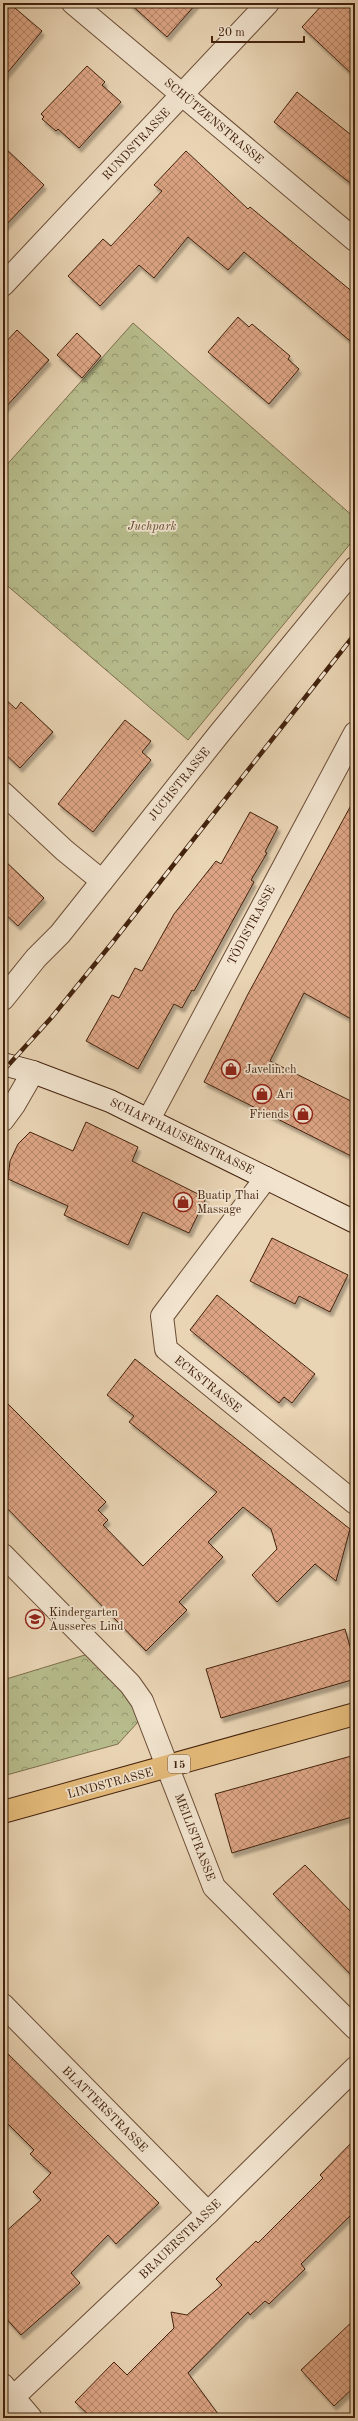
<svg xmlns="http://www.w3.org/2000/svg" width="358" height="2421" font-family="'Old Standard TT',serif">
<style>
.park{fill:url(#park-crowns);stroke:#7d6f4c}
.building{fill:url(#building-cross-hatch);stroke:#43220d;filter:url(#shadow)}
.lines{fill:none;stroke-linecap:round;stroke-linejoin:round}
.minor-casing{stroke:#6c4e37;stroke-width:24}
.secondary-casing{stroke:#43220d;stroke-width:24}
.primary-casing{stroke:#43220d;stroke-width:24}
.minor{stroke:#f1e3ce;stroke-width:22}
.secondary{stroke:#f1e3ce;stroke-width:22}
.primary{stroke:#e4ba7a;stroke-width:22}
.rail-casing{stroke:#43220d;stroke-width:4.5}
.rail{stroke:#f1e3ce;stroke-width:3;stroke-dasharray:9;stroke-linecap:butt}
.labels{text-anchor:middle;stroke-width:3.5;stroke-linejoin:round;paint-order:stroke}
.shield{fill:#f1e3ce;stroke:#775c47;stroke-width:1}
.shield-label{font-size:11px;font-weight:bold;fill:#43220d}
.street-label{font-size:12px;fill:#43220d;stroke:#f1e3ce}
.park-label{font-size:12px;font-style:italic;fill:#60482d;stroke:#f1e3ce}
.poi-label{font-size:12px;fill:#43220d;stroke:#f1e3ce;text-anchor:start}
</style>
<defs>
<pattern id="park-crowns" width="20" height="18" patternUnits="userSpaceOnUse"><rect width="20" height="18" fill="#b7bc8c"/><path d="M2 6a3 3 0 1 1 6 0M12 15a3 3 0 1 1 6 0" fill="none" stroke="#969871"/></pattern>
<pattern id="building-cross-hatch" width="8" height="8" patternUnits="userSpaceOnUse"><rect width="8" height="8" fill="#dca484"/><path d="M0 0l8 8M0 8l8-8" fill="none" stroke="#b4856a"/></pattern>
<filter id="shadow"><feDropShadow dx="2.5" dy="4.5" stdDeviation="1" flood-color="#0004"/></filter>
</defs>
<rect width="100%" height="100%" fill="#e9d4b4"/>
<filter id="stains"><feTurbulence type="fractalNoise" baseFrequency=".005" numOctaves="4"/><feColorMatrix values="0 0 0 0 .2 0 0 0 0 .09 0 0 0 0 .02 0 0 0 .5 -.17"/></filter>
<radialGradient id="worn" r=".72"><stop offset=".6" stop-color="#630" stop-opacity="0"/><stop offset="1" stop-color="#630" stop-opacity=".3"/></radialGradient>
<g class="park">
<polygon points="133,323 355,518 355,538 188,740 3,582 3,469"/>
<polygon points="98,1651 148,1711 118,1744 3,1776 3,1680"/>
</g>
<g class="building">
<polygon points="3,3 9,3 42,31 3,78"/>
<polygon points="129,3 197,3 167,37"/>
<polygon points="324,3 355,3 355,77 302,27"/>
<polygon points="87,66 105,82 102,85 121,102 79,148 58,129 56,131 42,119 44,117 41,114"/>
<polygon points="297,92 355,138 355,187 274,122"/>
<polygon points="3,146 44,185 3,228"/>
<polygon points="186,151 248,209 250,207 355,294 355,345 244,252 228,270 188,237 154,278 139,265 100,306 68,276 103,239 111,246 162,191 154,185"/>
<polygon points="238,317 249,327 252,324 290,356 288,359 299,369 269,404 208,352"/>
<polygon points="17,330 49,360 3,410 3,345"/>
<polygon points="77,333 101,356 82,378 57,355"/>
<polygon points="3,697 16,709 21,702 53,732 20,768 3,752"/>
<polygon points="125,720 151,741 142,752 151,760 93,832 58,804"/>
<polygon points="355,798 355,1021 304,993 270,1061 355,1103 355,1158 204,1082 248,994"/>
<polygon points="250,812 278,827 265,852 267,853 251,880 254,882 194,991 192,990 182,1008 174,1004 138,1069 86,1041 112,995 119,998 135,968 142,971 174,914 216,861 221,864"/>
<polygon points="3,859 44,898 18,926 3,912"/>
<polygon points="86,1122 138,1147 132,1161 206,1198 189,1233 143,1212 128,1245 64,1215 68,1206 8,1179 10,1161 18,1144 30,1132 73,1151"/>
<polygon points="272,1238 348,1275 330,1312 299,1296 295,1304 250,1281"/>
<polygon points="217,1295 315,1374 292,1403 284,1397 279,1403 190,1330"/>
<polygon points="135,1359 350,1529 336,1581 315,1564 277,1602 252,1575 277,1549 271,1529 243,1507 208,1542 223,1557 179,1602 187,1610 146,1651 3,1504 3,1399 106,1502 98,1510 108,1520 103,1525 143,1566 217,1492 129,1422 134,1416 107,1395"/>
<polygon points="345,1629 355,1664 355,1679 221,1718 206,1669"/>
<polygon points="355,1755 355,1816 232,1853 215,1794"/>
<polygon points="305,1865 355,1916 355,1979 273,1894"/>
<polygon points="3,2049 159,2203 116,2244 108,2235 71,2273 80,2283 21,2335 3,2315 3,2234 41,2200 33,2192 51,2173 30,2154 34,2150 3,2119"/>
<polygon points="355,2139 355,2211 301,2264 305,2269 269,2304 265,2301 250,2315 248,2312 188,2373 221,2418 92,2418 75,2402 114,2362 127,2375 174,2328 171,2312 187,2315 222,2285 216,2279 256,2241 258,2243 323,2178 320,2175"/>
<polygon points="355,2319 355,2386 334,2406 301,2370"/>
</g>
<g class="lines">
<defs>
<g id="minor">
<polyline points="73,3 355,240"/>
<polyline points="3,285 268,3"/>
<polyline points="3,793 64,850 102,881"/>
<polyline points="3,999 36,958 60,934 219,734 355,568"/>
<polyline points="149,1119 355,733"/>
<polyline points="3,1120 14,1105 33,1072"/>
<polyline points="266,1178 162,1316 166,1349 355,1503"/>
<polyline points="3,1555 130,1684 142,1701 214,1887 355,2028"/>
<polyline points="3,2005 208,2213"/>
<polyline points="3,2385 31,2418"/>
<polyline points="3,2407 208,2213 355,2068"/>
</g>
<polyline id="secondary" points="3,1064 33,1072 110,1101 355,1222"/>
<polyline id="primary" points="3,1812 355,1714"/>
</defs>
<use href="#minor" class="minor-casing"/>
<use href="#secondary" class="secondary-casing"/>
<use href="#primary" class="primary-casing"/>
<use href="#minor" class="minor"/>
<use href="#secondary" class="secondary"/>
<use href="#primary" class="primary"/>
<defs>
<polyline id="rail" points="3,1071 52,1017 112,943 355,634"/>
</defs>
<use href="#rail" class="rail-casing"/>
<use href="#rail" class="rail"/>
</g>
<defs>
<symbol id="shop-ring" viewBox="-11 -11 22 22"><circle r="9.5" fill="#f1e3ce" stroke="#8f2418" stroke-width="1.5"/><path d="M-5-2.5h2.3a2.7 3.5 0 0 1 5.4 0H5L5.5 6h-11ZM-1.5-2.5h3a1.5 2.3 0 0 0-3 0Z" fill="#8f2418"/></symbol>
<symbol id="school-ring" viewBox="-11 -11 22 22"><circle r="9.5" fill="#f1e3ce" stroke="#8f2418" stroke-width="1.5"/><path d="M0-5L7-2L0 1L-7-2ZM-4 1L0 2.5L4 1V4Q0 6-4 4Z" fill="#8f2418"/></symbol>
</defs>
<g fill-rule="evenodd">
<use href="#shop-ring" x="220" y="1058" width="22" height="22"/>
<use href="#shop-ring" x="251" y="1083" width="22" height="22"/>
<use href="#shop-ring" x="292" y="1103" width="22" height="22"/>
<use href="#shop-ring" x="172" y="1191" width="22" height="22"/>
<use href="#school-ring" x="24" y="1608" width="22" height="22"/>
</g>
<g class="labels">
<rect class="shield" x="168" y="1755" width="22" height="18" rx="3"/>
<g class="shield-label">
<text x="179" y="1768">15</text>
</g>
<g class="street-label">
<text transform="translate(214 121) rotate(40)" y="4">SCHÜTZENSTRASSE</text>
<text transform="translate(136 144) rotate(-47)" y="4">RUNDSTRASSE</text>
<text transform="translate(179 784) rotate(-51)" y="4">JUCHSTRASSE</text>
<text transform="translate(251 925) rotate(-62)" y="4">TÖDISTRASSE</text>
<text transform="translate(182 1136) rotate(26)" y="4">SCHAFFHAUSERSTRASSE</text>
<text transform="translate(208 1384) rotate(39)" y="4">ECKSTRASSE</text>
<text transform="translate(110 1783) rotate(-15)" y="4">LINDSTRASSE</text>
<text transform="translate(195 1837) rotate(69)" y="4">MEILISTRASSE</text>
<text transform="translate(105 2109) rotate(45)" y="4">BLATTERSTRASSE</text>
<text transform="translate(180 2239) rotate(-44)" y="4">BRAUERSTRASSE</text>
</g>
<g class="park-label">
<text x="152" y="530">Juchpark</text>
</g>
<g class="poi-label">
<text x="245" y="1073">Javelin.ch</text>
<text x="276" y="1098">Ari</text>
<text x="289" y="1118" text-anchor="end">Friends</text>
<text x="197" y="1199">Buatip Thai<tspan x="197" dy="14">Massage</tspan></text>
<text x="49" y="1616">Kindergarten<tspan x="49" dy="14">Äusseres Lind</tspan></text>
</g>
</g>
<rect width="358" height="2421" fill="none" stroke="#e9d4b4" stroke-width="16"/>
<rect x="4" y="4" width="350" height="2413" fill="none" stroke="#43220d" stroke-width="2"/>
<rect x="8" y="8" width="342" height="2405" fill="none" stroke="#43220d"/>
<path d="M212 36v6h92v-6" fill="none" stroke="#43220d" stroke-width="2"/>
<text x="218" y="36" font-size="12" fill="#43220d" stroke="#f1e3ce" stroke-width="3" paint-order="stroke">20 m</text>
<rect width="100%" height="100%" filter="url(#stains)"/>
<rect width="100%" height="100%" fill="url(#worn)"/>
</svg>
